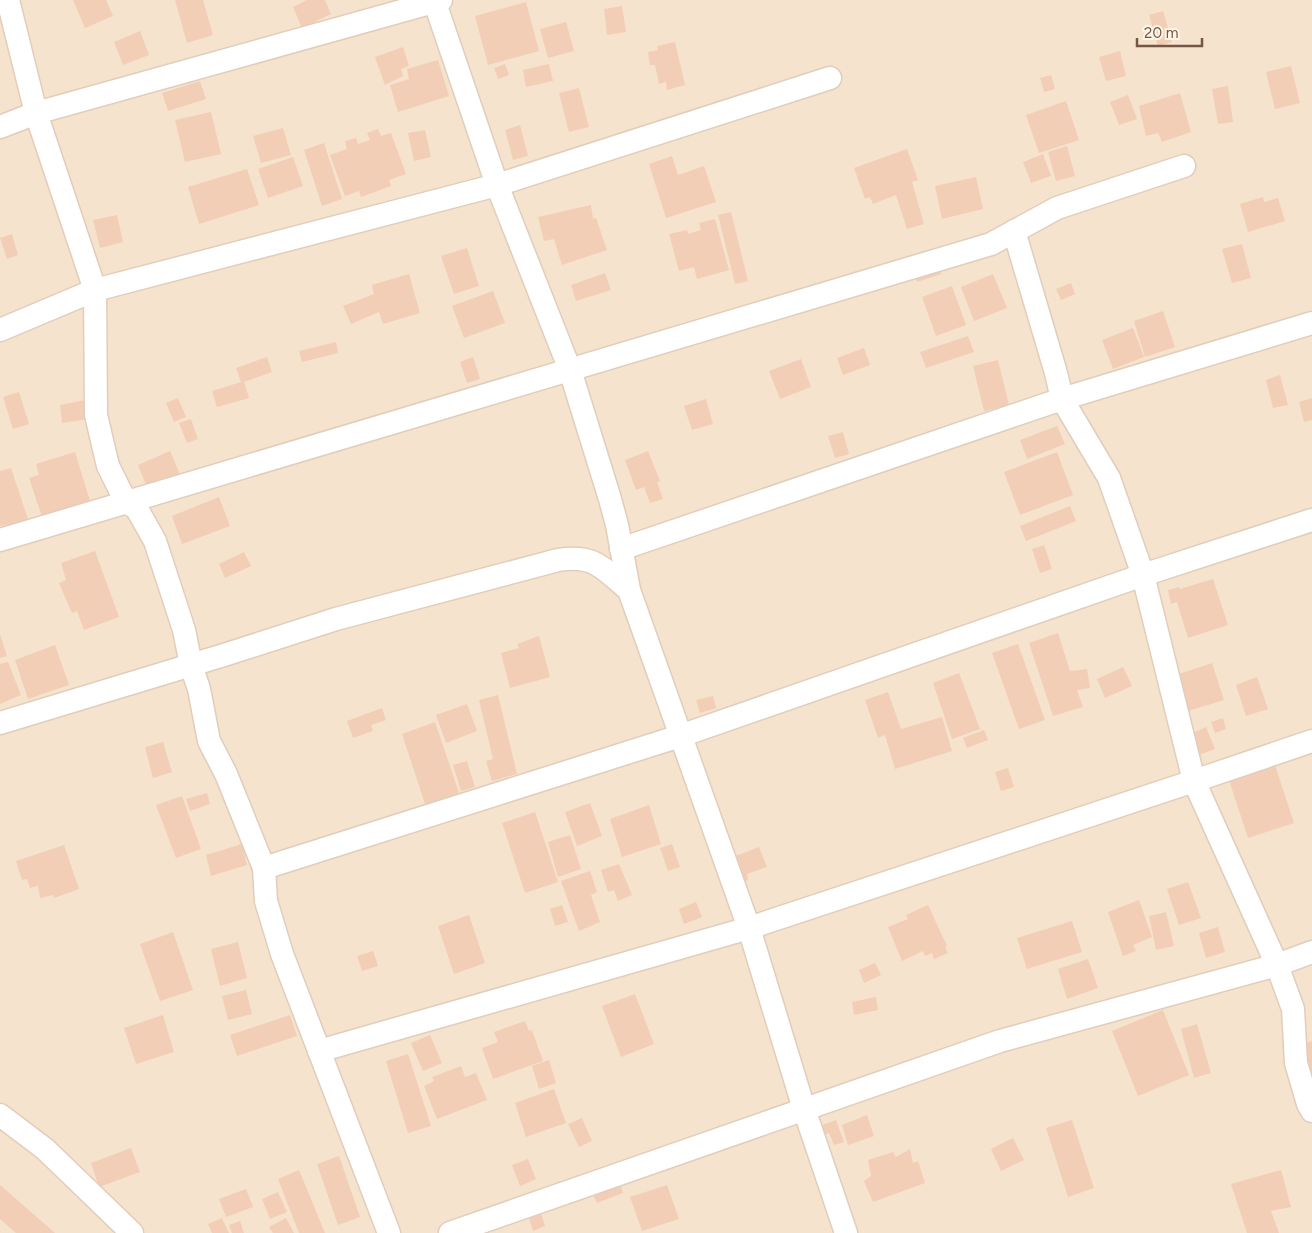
<svg xmlns="http://www.w3.org/2000/svg" width="1312" height="1233" font-family="Figtree,sans-serif">
<style>
.residential{fill:#f5e3cd}
.building{fill:#f3ceb6}
.lines{fill:none;stroke-linecap:round;stroke-linejoin:round}
.street-casing{stroke:#e1cdbb;stroke-width:25}
.street{stroke:#fff;stroke-width:22}
</style>
<rect width="100%" height="100%" fill="#fdf1df"/>
<rect class="residential" x="0" y="0" width="1312" height="1233"/>
<g class="building">
<polygon points="73,0 106,0 113,16 85,28"/>
<polygon points="175,0 203,0 213,35 187,43"/>
<polygon points="307,0 325,0 331,14 302,28 293,7"/>
<polygon points="526,2 539,51 488,65 475,16"/>
<polygon points="622,6 626,32 607,35 604,9"/>
<polygon points="1163,11 1172,42 1158,46 1149,15"/>
<polygon points="566,22 574,51 548,58 540,29"/>
<polygon points="140,31 149,55 123,65 114,42"/>
<polygon points="675,42 685,85 667,90 666,82 659,84 655,65 650,65 648,52 658,50 657,46"/>
<polygon points="403,47 409,66 401,69 403,76 385,85 375,57"/>
<polygon points="1120,51 1126,76 1106,81 1099,57"/>
<polygon points="438,60 449,96 398,112 390,85 409,79 407,69"/>
<polygon points="505,64 509,75 498,79 494,68"/>
<polygon points="549,64 553,81 526,87 523,70"/>
<polygon points="1291,66 1300,103 1275,109 1266,72"/>
<polygon points="1051,75 1055,89 1044,92 1040,78"/>
<polygon points="200,81 206,99 168,111 162,93"/>
<polygon points="1228,86 1233,122 1218,124 1212,89"/>
<polygon points="579,88 589,127 569,132 559,93"/>
<polygon points="1180,93 1191,132 1162,142 1158,133 1146,136 1139,106"/>
<polygon points="1128,95 1137,119 1119,125 1110,102"/>
<polygon points="1066,101 1079,140 1039,153 1026,115"/>
<polygon points="211,112 221,154 185,162 175,120"/>
<polygon points="520,125 528,156 513,160 505,130"/>
<polygon points="283,128 291,155 261,163 253,136"/>
<polygon points="378,129 381,136 391,133 406,174 389,180 391,186 361,197 359,191 345,196 330,155 347,149 345,141 356,138 358,144 370,140 367,133"/>
<polygon points="425,130 431,157 414,161 408,133"/>
<polygon points="324,143 342,199 322,206 304,150"/>
<polygon points="1067,146 1075,176 1056,181 1048,152"/>
<polygon points="907,149 918,180 912,182 924,224 907,229 896,195 873,204 870,197 865,199 854,168"/>
<polygon points="1043,154 1051,176 1031,183 1023,162"/>
<polygon points="672,156 678,175 704,166 716,202 666,218 649,164"/>
<polygon points="293,157 303,186 268,198 258,169"/>
<polygon points="247,169 259,205 199,224 188,187"/>
<polygon points="976,177 983,209 942,219 935,186"/>
<polygon points="1263,197 1264,202 1278,198 1285,221 1248,232 1240,204"/>
<polygon points="591,205 593,219 596,218 607,250 562,265 554,239 544,241 538,217"/>
<polygon points="731,212 748,281 735,284 718,215"/>
<polygon points="117,215 123,242 100,248 93,220"/>
<polygon points="715,219 729,270 697,279 694,267 679,271 669,234 687,230 688,234 701,230 699,223"/>
<polygon points="12,234 18,255 7,259 0,238"/>
<polygon points="1242,244 1251,278 1232,283 1222,249"/>
<polygon points="467,248 479,286 454,294 441,256"/>
<polygon points="937,259 941,274 917,282 912,267"/>
<polygon points="605,273 611,290 576,301 571,285"/>
<polygon points="409,274 420,313 383,324 379,312 351,324 343,306 374,294 372,285"/>
<polygon points="993,274 1007,308 974,321 961,287"/>
<polygon points="1071,283 1075,294 1061,300 1056,289"/>
<polygon points="952,286 966,325 936,336 922,297"/>
<polygon points="493,291 505,323 464,338 452,306"/>
<polygon points="1163,311 1175,347 1145,357 1134,321"/>
<polygon points="1133,328 1144,357 1113,369 1102,340"/>
<polygon points="968,336 974,352 926,368 920,352"/>
<polygon points="336,342 338,353 302,362 299,351"/>
<polygon points="864,348 870,365 843,375 837,358"/>
<polygon points="267,357 272,372 244,382 249,398 217,407 212,391 241,382 236,368"/>
<polygon points="473,357 480,379 467,383 460,362"/>
<polygon points="801,359 811,387 780,399 769,371"/>
<polygon points="998,360 1009,405 984,411 973,366"/>
<polygon points="1280,375 1288,405 1273,408 1266,380"/>
<polygon points="19,392 29,424 13,429 3,397"/>
<polygon points="178,398 186,417 174,422 166,403"/>
<polygon points="1312,398 1312,420 1304,422 1299,402"/>
<polygon points="706,399 713,424 692,430 684,406"/>
<polygon points="85,400 88,419 62,423 60,405"/>
<polygon points="191,419 198,439 187,443 179,423"/>
<polygon points="1057,426 1065,444 1027,459 1020,440"/>
<polygon points="843,432 849,454 835,458 828,436"/>
<polygon points="170,451 181,477 148,490 138,465"/>
<polygon points="648,451 660,481 657,482 663,499 650,503 644,487 636,490 625,460"/>
<polygon points="75,452 90,501 42,517 29,478 39,475 36,464"/>
<polygon points="1057,452 1073,495 1020,515 1004,472"/>
<polygon points="11,468 30,525 8,533 5,525 0,526 0,471"/>
<polygon points="219,497 230,526 182,544 172,516"/>
<polygon points="1070,506 1076,521 1026,541 1020,526"/>
<polygon points="1044,545 1052,569 1040,573 1032,549"/>
<polygon points="95,551 119,617 84,630 77,611 72,613 59,583 66,580 61,563"/>
<polygon points="244,552 251,566 225,578 219,564"/>
<polygon points="1213,579 1228,625 1188,638 1177,602 1171,604 1168,590 1179,587 1180,589"/>
<polygon points="1058,633 1070,671 1087,669 1090,688 1077,690 1083,707 1053,716 1029,643"/>
<polygon points="0,634 7,656 0,658"/>
<polygon points="539,636 550,677 510,688 501,653 519,648 517,644"/>
<polygon points="1018,644 1045,720 1019,729 992,653"/>
<polygon points="55,645 69,685 28,699 15,660"/>
<polygon points="8,662 21,695 0,704 0,664"/>
<polygon points="1212,663 1224,700 1185,712 1173,676"/>
<polygon points="1123,667 1132,686 1105,698 1097,679"/>
<polygon points="959,673 980,729 952,739 933,683"/>
<polygon points="1257,677 1268,709 1246,716 1236,685"/>
<polygon points="888,692 901,729 942,717 952,751 895,769 885,735 878,738 865,700"/>
<polygon points="498,695 517,774 492,781 486,761 493,759 479,700"/>
<polygon points="713,696 716,708 700,713 696,700"/>
<polygon points="467,704 477,731 446,743 436,715"/>
<polygon points="382,708 386,720 371,725 373,731 353,738 347,721"/>
<polygon points="1223,718 1226,729 1215,733 1211,722"/>
<polygon points="435,722 459,793 425,804 402,734"/>
<polygon points="1206,727 1215,749 1196,756 1188,735"/>
<polygon points="984,730 988,740 967,748 963,738"/>
<polygon points="163,742 172,772 153,778 145,747"/>
<polygon points="467,761 475,787 461,791 453,765"/>
<polygon points="1274,762 1294,823 1248,838 1228,777"/>
<polygon points="1008,768 1014,787 1001,791 995,772"/>
<polygon points="207,793 210,804 190,811 186,799"/>
<polygon points="182,796 201,849 176,858 156,805"/>
<polygon points="590,803 602,836 577,846 565,812"/>
<polygon points="649,805 661,844 622,857 610,819"/>
<polygon points="535,812 558,882 525,893 502,823"/>
<polygon points="570,835 581,869 558,877 548,842"/>
<polygon points="242,844 247,865 211,876 206,855"/>
<polygon points="672,844 680,867 668,871 660,848"/>
<polygon points="64,845 79,889 54,898 53,895 40,898 38,886 30,888 27,879 22,880 16,861"/>
<polygon points="759,847 767,867 747,874 748,880 735,884 728,859"/>
<polygon points="619,864 632,895 618,901 614,890 608,892 601,870"/>
<polygon points="590,871 597,892 591,895 600,922 579,931 561,881"/>
<polygon points="1188,882 1201,918 1179,925 1167,889"/>
<polygon points="1139,900 1152,937 1133,945 1136,951 1123,956 1108,912"/>
<polygon points="696,902 702,917 684,924 679,909"/>
<polygon points="562,905 568,922 555,926 550,909"/>
<polygon points="928,905 947,946 945,947 948,953 934,959 932,953 925,956 923,951 902,961 888,927 908,919 906,915"/>
<polygon points="1166,912 1174,946 1156,950 1149,916"/>
<polygon points="469,915 485,963 454,974 438,926"/>
<polygon points="1072,921 1082,952 1027,969 1017,938"/>
<polygon points="1218,927 1225,952 1206,958 1199,933"/>
<polygon points="173,932 193,990 160,1001 140,944"/>
<polygon points="238,942 247,978 220,986 211,949"/>
<polygon points="373,951 378,966 362,971 357,956"/>
<polygon points="1088,959 1098,988 1067,999 1058,969"/>
<polygon points="875,963 881,975 864,983 859,970"/>
<polygon points="246,990 252,1014 228,1020 222,996"/>
<polygon points="635,994 654,1044 621,1057 602,1006"/>
<polygon points="876,997 878,1010 854,1015 852,1002"/>
<polygon points="1163,1010 1189,1075 1138,1096 1112,1031"/>
<polygon points="163,1015 174,1052 136,1064 124,1028"/>
<polygon points="290,1015 297,1036 237,1056 230,1035"/>
<polygon points="525,1021 529,1031 532,1030 543,1061 493,1079 482,1048 498,1042 494,1032"/>
<polygon points="1197,1024 1211,1073 1194,1078 1181,1029"/>
<polygon points="430,1035 442,1063 423,1071 411,1043"/>
<polygon points="1312,1041 1312,1089 1298,1045"/>
<polygon points="408,1054 431,1126 408,1133 386,1061"/>
<polygon points="549,1060 556,1083 539,1089 532,1066"/>
<polygon points="461,1066 465,1077 476,1073 487,1100 437,1119 424,1086 434,1081 432,1077"/>
<polygon points="554,1089 566,1123 526,1137 515,1103"/>
<polygon points="867,1115 874,1136 848,1145 842,1125"/>
<polygon points="582,1118 592,1141 579,1147 568,1124"/>
<polygon points="836,1120 844,1142 834,1145 829,1133 819,1137 815,1128"/>
<polygon points="1072,1120 1094,1188 1068,1197 1046,1128"/>
<polygon points="1013,1138 1024,1160 1001,1171 991,1149"/>
<polygon points="131,1148 140,1172 99,1187 91,1163"/>
<polygon points="910,1149 913,1163 918,1161 925,1183 873,1202 864,1181 871,1176 868,1160 893,1152 896,1157"/>
<polygon points="339,1156 360,1217 338,1225 317,1164"/>
<polygon points="528,1159 536,1179 520,1186 512,1165"/>
<polygon points="299,1170 325,1233 299,1233 278,1179"/>
<polygon points="1281,1170 1291,1207 1271,1211 1279,1233 1247,1233 1231,1184"/>
<polygon points="620,1183 623,1193 597,1203 592,1193"/>
<polygon points="0,1185 55,1233 16,1233 0,1219"/>
<polygon points="667,1185 679,1219 642,1231 630,1197"/>
<polygon points="246,1189 253,1207 226,1217 219,1199"/>
<polygon points="278,1192 287,1212 270,1219 262,1199"/>
<polygon points="540,1210 545,1226 533,1231 528,1215"/>
<polygon points="222,1218 229,1233 212,1233 208,1224"/>
<polygon points="286,1218 294,1233 273,1233 269,1227"/>
<polygon points="240,1221 244,1233 232,1233 229,1225"/>
</g>
<g class="lines">
<defs>
<g id="street">
<polyline points="8,0 36,113 95,290 96,415 108,466 126,502 137,509 155,541 184,630 191,665 199,689 209,741 226,774 264,868 266,901 282,954 389,1233"/>
<polyline points="434,0 497,185 570,370 610,499 617,525 629,590 749,928 804,1109 846,1233"/>
<polyline points="0,127 36,113 441,0"/>
<polyline points="1014,231 1056,373 1062,399 1109,478 1143,575 1194,781 1277,965 1293,1009 1296,1063 1308,1104 1312,1111"/>
<polyline points="0,330 95,290 497,185 830,78"/>
<polyline points="0,540 991,244 1057,208 1184,166"/>
<polyline points="621,549 1062,399 1312,323"/>
<path d="M0 723 224 655 336 619 558 560C595 554 602 568 629 590"/>
<polyline points="264,868 680,736 1143,575 1312,520"/>
<polyline points="319,1051 749,928 1194,781 1312,741"/>
<polyline points="0,1115 45,1149 132,1233"/>
<polyline points="450,1233 1000,1041 1277,965 1312,952"/>
</g>
</defs>
<use href="#street" class="street-casing"/>
<use href="#street" class="street"/>
</g>
<path d="M1137 38v8h65v-8" fill="none" stroke="#745646" stroke-width="2.5"/>
<text x="1144" y="38" font-size="15" fill="#745646" stroke="#fff5e6" stroke-width="4" paint-order="stroke">20 m</text>
</svg>
